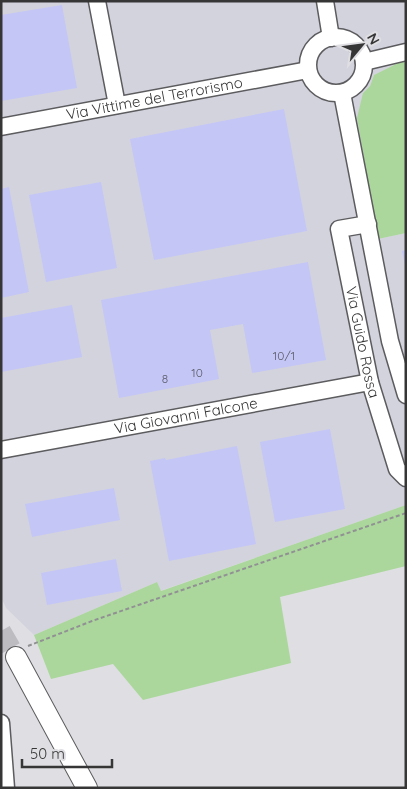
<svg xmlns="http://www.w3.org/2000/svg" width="407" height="789" font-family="Quicksand,sans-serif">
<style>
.built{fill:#d3d3de}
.green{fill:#abd79c}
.building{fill:#c4c6f6}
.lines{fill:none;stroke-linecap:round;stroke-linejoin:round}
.major-tunnel{stroke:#bdbdc1;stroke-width:20;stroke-dasharray:20 10;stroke-linecap:butt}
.minor-casing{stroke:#5c5c5f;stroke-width:19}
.major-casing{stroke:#5c5c5f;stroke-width:22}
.path{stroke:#919194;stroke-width:2;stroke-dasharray:4 2.5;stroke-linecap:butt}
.minor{stroke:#fff;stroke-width:16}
.major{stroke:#fff;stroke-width:20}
.labels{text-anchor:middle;stroke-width:4.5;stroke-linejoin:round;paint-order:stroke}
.number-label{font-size:12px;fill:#5a5a67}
.street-label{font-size:15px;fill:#363637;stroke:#dfdfe3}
</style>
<rect width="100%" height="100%" fill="#dfdfe3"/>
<polygon class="built" points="1,1 406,1 406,59 374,75 370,86 363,93 378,239 406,233 406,505 160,591 157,582 34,635 6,608 1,597"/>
<g class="green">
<polygon points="406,59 406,233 378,239 357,118 363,93 370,86 374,75"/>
<polygon points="406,505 406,566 280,597 291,663 143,700 113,664 51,679 34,635 157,582 161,591"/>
</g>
<g class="building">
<polygon points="62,5 77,88 1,101 1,15"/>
<polygon points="284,109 307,231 154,260 130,139"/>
<polygon points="101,182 117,268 46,282 29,195"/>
<polygon points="9,187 29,292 1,298 1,189"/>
<polygon points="406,250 406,264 405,265 402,251"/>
<polygon points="308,262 326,360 252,373 243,324 210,330 219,379 119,398 101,300"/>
<polygon points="72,305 82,357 1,372 1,318"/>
<polygon points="330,429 345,509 275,522 260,442"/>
<polygon points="237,446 256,544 169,561 150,461 165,458 166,460"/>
<polygon points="114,488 120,520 32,537 25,504"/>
<polygon points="116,559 122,591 47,605 41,573"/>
</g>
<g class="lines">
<polyline class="major-tunnel" points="1,631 16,657"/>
<defs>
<g id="minor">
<polyline points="97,1 117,105"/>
<polyline points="325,1 331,38"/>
<circle cx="336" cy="65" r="28"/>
<polyline points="364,62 406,52"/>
<polyline points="342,93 390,341 406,395"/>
<path id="s1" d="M1 127 308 70"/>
<path id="s2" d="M368 224 339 229 370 382 397 469 406 478"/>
<path id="s3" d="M1 450 370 382"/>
<polyline points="1,723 6,788"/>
</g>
<polyline id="major" points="16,657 87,788"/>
</defs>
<use href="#minor" class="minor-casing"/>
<use href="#major" class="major-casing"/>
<polyline class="path" points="28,646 92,621 406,513"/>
<use href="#minor" class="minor"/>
<use href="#major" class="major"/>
</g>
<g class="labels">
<g class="number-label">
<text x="284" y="360">10/1</text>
<text x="197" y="377">10</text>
<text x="165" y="383">8</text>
</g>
<g class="street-label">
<text dy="5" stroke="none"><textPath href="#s1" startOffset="156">Via Vittime del Terrorismo</textPath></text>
<text dy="5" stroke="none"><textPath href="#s2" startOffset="145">Via Guido Rossa</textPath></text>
<text dy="5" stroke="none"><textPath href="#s3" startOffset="188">Via Giovanni Falcone</textPath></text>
</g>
</g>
<rect width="407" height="789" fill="none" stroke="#363637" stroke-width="5"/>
<g transform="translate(362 45) rotate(61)" stroke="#dfdfe3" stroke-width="4" paint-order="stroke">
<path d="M0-4L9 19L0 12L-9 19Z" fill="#363637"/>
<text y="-8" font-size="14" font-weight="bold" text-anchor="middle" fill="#363637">N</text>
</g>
<path d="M22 759v8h90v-8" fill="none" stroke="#363637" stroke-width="2.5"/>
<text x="30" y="759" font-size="15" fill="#363637" stroke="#dfdfe3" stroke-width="4" paint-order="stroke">50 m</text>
</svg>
